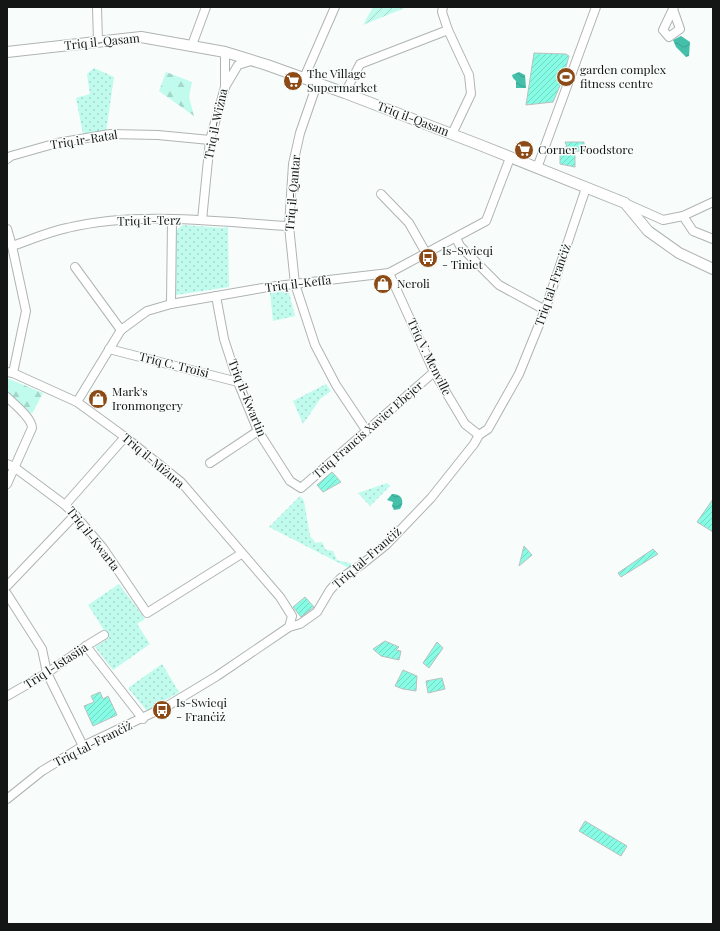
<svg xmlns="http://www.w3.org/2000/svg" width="720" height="931" font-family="'Playfair Display',serif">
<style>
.grass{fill:url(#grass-dots)}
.forest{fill:url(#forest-firs)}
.garden{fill:url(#garden-furrows)}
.water{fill:url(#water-waves)}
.building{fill:url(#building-hatch);stroke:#bbc0be}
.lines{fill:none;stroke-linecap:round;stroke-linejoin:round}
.minor-casing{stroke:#afb4b3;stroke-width:10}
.tertiary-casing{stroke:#afb4b3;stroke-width:12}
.minor{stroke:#fff;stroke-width:8}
.tertiary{stroke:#fff;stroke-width:10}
.labels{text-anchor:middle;stroke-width:3;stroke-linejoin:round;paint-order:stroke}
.street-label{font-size:12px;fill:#141515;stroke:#f8fdfb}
.poi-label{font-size:12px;fill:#141515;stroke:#f8fdfb;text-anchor:start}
</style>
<defs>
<pattern id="grass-dots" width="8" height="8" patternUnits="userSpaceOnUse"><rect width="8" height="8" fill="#c0fbed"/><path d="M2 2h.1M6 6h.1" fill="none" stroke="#a4d6ca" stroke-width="1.8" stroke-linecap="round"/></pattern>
<pattern id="forest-firs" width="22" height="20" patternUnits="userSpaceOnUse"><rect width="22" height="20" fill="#c0fbed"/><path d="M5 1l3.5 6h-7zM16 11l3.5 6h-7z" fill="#a4d6ca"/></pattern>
<pattern id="garden-furrows" width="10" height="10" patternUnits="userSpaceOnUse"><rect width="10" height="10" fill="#c0fbed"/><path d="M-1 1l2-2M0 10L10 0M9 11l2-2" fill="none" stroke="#a4d6ca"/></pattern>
<pattern id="water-waves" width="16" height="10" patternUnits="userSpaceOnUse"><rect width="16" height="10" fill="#44bfaa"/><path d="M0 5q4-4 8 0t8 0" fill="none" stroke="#3ba391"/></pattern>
<pattern id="building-hatch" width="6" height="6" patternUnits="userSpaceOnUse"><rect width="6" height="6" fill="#86fce5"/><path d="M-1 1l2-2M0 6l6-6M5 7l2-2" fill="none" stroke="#73d7c4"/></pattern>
</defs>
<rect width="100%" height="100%" fill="#f8fdfb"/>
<g class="grass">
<polygon points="94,68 114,77 106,132 83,134 76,98 90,94 87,74"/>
<polygon points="183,225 223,228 228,227 229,287 176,295 176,230"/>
<polygon points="285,291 289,293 295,316 273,321 270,293"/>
<polygon points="326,384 331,391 320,399 303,424 293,401"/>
<polygon points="387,483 390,486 370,506 358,493"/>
<polygon points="300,496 304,501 310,536 316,543 322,542 326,550 333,551 337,560 353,564 353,566 339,577 347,567 269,527"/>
<polygon points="119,584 145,619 137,624 150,644 113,670 95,647 109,638 88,605"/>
<polygon points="162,664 179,692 147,711 128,688"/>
</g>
<g class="forest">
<polygon points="166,72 192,82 189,97 194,116 159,91"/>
<polygon points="7,378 43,393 32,414 7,392"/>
</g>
<polygon class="garden" points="373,7 407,7 363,25"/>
<g class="water">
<polygon points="681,36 690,42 689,56 686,57 676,47 673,40"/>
<polygon points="519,72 525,75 526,88 516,88 516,81 513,78 512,75"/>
<path d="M392 494C402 493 405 502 400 509L394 510 392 506 393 502 387 500Z"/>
</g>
<g class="building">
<polygon points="534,53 566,54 569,56 562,81 553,102 526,105"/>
<polygon points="565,142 584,142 584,151 575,151 575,167 560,164 560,148 567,147"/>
<polygon points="332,472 341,482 323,492 317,485"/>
<polygon points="713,499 713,532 697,522"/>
<polygon points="524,546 532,555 519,566"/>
<polygon points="653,549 658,554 621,577 618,573"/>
<polygon points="305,597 314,607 301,617 293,607"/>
<polygon points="385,641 399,647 396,650 401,651 399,660 381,656 373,649"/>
<polygon points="437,642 443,648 429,668 423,663"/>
<polygon points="403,670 417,676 416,691 403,689 395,686"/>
<polygon points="442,678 445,689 428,693 426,681"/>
<polygon points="100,692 103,699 108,696 117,715 93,726 84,706 94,702 91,696"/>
<polygon points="585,821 627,846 621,856 579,831"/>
</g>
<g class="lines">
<defs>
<g id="minor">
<polyline points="97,7 98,42"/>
<polyline points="443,7 442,12 448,30 469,75 471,94 452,134"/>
<polyline points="673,9 680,29 669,37 663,30 674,7"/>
<polyline points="192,45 206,7"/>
<polyline points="304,78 335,7"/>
<polyline points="317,84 300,133 293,164 289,226 295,284 315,345 336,385 366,430"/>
<polyline points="225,87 238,65 251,61"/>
<polyline points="345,93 360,64 448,30"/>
<polyline points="7,159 11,156 57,143 110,134 158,135 210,140"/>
<polyline points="537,168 596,7"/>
<polyline points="381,194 409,223 426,253"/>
<polyline points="625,203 663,220 683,216 713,202"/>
<polyline points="683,216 693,231 713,239"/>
<polyline points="202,220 210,140 225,87 225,52"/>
<polyline points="7,229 12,246 26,311 13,373"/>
<polyline points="456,238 460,246 499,285 545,310"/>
<path d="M12 246C30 240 48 232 67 228 138 211 217 222 289 226"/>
<polyline points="75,267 121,330"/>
<polyline points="389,273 434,372 465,424 479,435"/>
<polyline points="216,296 224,339 238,382 258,431 290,481 301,488 434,372"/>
<polyline points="171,304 172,220"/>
<polyline points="109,349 238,382"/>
<polyline points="7,372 13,373 77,402 125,437 181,482 280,597 292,616 289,627"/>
<path d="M7 397C14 404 32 418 32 428L7 484"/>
<polyline points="77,402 121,330 147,311 171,304 268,287 389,273 486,221 510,158"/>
<polyline points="210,463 258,431"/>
<polyline points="7,464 14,467 65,505 75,515 103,548 147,613 241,554"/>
<polyline points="65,505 125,437"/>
<polyline points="7,586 75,515"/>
<polyline points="7,594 42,649 47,673 83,746"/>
<polyline points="86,646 143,719"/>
<polyline points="7,696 47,673 86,646 104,635"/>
<polyline points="7,799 42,771 83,746 169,705 217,676 289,627 300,624 317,612 330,590 341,578 361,565 386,545 431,498 474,444 479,435 488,429 519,374 545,310 586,188"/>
</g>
<polyline id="tertiary" points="7,52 141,37 225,52 267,65 345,93 480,145 625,203 648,231 679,253 713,269"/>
</defs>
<use href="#minor" class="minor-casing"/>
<use href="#tertiary" class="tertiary-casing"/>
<use href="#minor" class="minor"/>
<use href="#tertiary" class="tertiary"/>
</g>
<defs>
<symbol id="stadium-disc" viewBox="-11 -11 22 22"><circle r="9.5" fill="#8b4a16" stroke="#f8fdfb"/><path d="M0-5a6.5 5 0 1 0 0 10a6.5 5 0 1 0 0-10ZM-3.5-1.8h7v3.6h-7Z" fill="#fff"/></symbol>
<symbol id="supermarket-disc" viewBox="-11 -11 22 22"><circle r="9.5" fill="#8b4a16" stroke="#f8fdfb"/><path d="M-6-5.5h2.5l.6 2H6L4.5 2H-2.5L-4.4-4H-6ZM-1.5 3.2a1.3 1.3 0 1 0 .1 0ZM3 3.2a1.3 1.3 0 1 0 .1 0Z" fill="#fff"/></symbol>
<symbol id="bus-disc" viewBox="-11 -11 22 22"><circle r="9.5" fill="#8b4a16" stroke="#f8fdfb"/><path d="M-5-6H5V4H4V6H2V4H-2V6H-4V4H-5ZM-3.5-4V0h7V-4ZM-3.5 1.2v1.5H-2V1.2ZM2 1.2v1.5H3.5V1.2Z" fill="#fff"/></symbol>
<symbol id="shop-disc" viewBox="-11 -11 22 22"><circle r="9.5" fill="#8b4a16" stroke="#f8fdfb"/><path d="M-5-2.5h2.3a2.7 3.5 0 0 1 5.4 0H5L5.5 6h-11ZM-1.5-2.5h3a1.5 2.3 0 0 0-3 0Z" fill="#fff"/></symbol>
</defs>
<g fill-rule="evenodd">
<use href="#stadium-disc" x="555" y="66" width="22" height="22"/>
<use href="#supermarket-disc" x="282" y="70" width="22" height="22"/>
<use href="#supermarket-disc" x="513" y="139" width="22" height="22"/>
<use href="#bus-disc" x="417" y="247" width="22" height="22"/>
<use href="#shop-disc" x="372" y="273" width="22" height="22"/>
<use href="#shop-disc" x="87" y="388" width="22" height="22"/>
<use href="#bus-disc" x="151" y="699" width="22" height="22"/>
</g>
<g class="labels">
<g class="street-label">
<text transform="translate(102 42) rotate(-6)" y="4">Triq il-Qasam</text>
<text transform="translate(413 119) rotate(21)" y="4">Triq il-Qasam</text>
<text transform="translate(216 124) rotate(-78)" y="4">Triq il-Wiżna</text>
<text transform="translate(84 140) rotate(-9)" y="4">Triq ir-Ratal</text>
<text transform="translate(293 193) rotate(-85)" y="4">Triq il-Qantar</text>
<text transform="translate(149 221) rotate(-1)" y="4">Triq it-Terz</text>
<text transform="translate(298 284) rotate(-7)" y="4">Triq il-Keffa</text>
<text transform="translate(553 285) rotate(-71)" y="4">Triq tal-Franċiż</text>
<text transform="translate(429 357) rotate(64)" y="4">Triq V. Menville</text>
<text transform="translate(174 365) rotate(14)" y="4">Triq C. Troisi</text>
<text transform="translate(247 398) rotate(68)" y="4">Triq il-Kwartin</text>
<text transform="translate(368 430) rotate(-41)" y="4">Triq Francis Xavier Ebejer</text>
<text transform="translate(153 461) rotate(40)" y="4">Triq il-Miżura</text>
<text transform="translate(93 539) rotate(52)" y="4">Triq il-Kwarta</text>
<text transform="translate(367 558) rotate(-41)" y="4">Triq tal-Franċiż</text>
<text transform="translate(56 666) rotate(-33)" y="4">Triq l-Istasija</text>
<text transform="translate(93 744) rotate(-27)" y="4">Triq tal-Franċiż</text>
</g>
<g class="poi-label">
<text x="580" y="74">garden complex<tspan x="580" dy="14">fitness centre</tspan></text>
<text x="307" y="78">The Village<tspan x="307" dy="14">Supermarket</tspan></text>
<text x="538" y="154">Corner Foodstore</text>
<text x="442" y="255">Is-Swieqi<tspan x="442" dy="14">- Tiniet</tspan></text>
<text x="397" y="288">Neroli</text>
<text x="112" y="396">Mark's<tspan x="112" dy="14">Ironmongery</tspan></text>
<text x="176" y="707">Is-Swieqi<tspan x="176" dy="14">- Franċiż</tspan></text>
</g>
</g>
<rect width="720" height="931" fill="none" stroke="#141515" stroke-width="16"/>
</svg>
